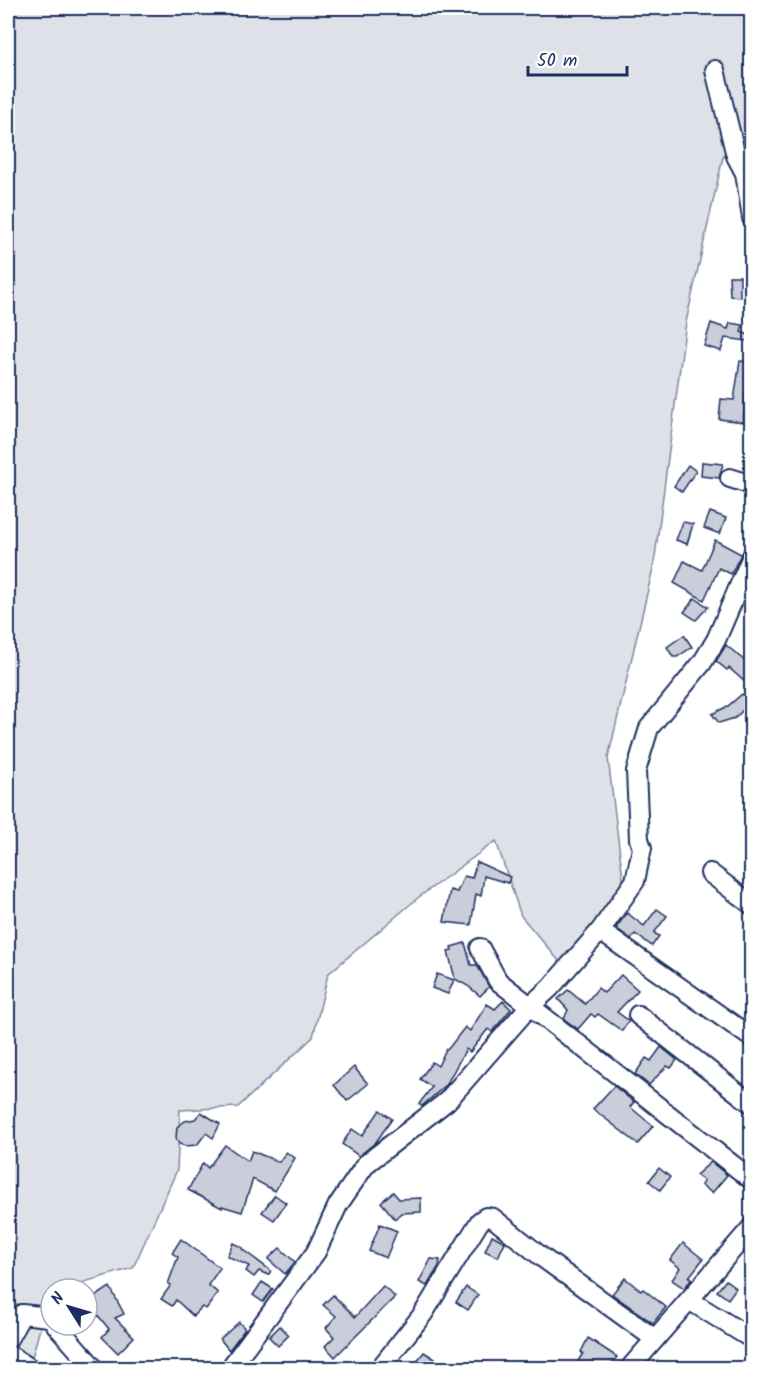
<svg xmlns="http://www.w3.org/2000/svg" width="759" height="1376" font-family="Kalam,sans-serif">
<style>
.green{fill:#dee1e7;stroke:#7c88a2;stroke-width:1.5}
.building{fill:#caceda;stroke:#1b2f5e;stroke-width:1.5}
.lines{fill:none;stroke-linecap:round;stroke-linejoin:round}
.minor-casing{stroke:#1b2f5e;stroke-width:22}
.minor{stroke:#fff;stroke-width:18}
</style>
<rect width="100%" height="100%" fill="#fff"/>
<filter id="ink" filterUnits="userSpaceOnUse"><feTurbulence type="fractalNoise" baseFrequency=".0167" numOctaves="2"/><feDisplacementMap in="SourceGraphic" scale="12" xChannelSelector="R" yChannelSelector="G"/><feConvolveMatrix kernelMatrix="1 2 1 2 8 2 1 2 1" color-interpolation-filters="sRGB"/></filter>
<g filter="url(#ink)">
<polygon class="green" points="8,8 752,8 751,142 723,157 686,322 654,564 608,758 624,887 565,968 521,916 496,841 419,897 328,974 313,1037 238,1107 180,1110 177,1170 133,1268 60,1289 51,1289 29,1368 8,1368"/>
<g class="building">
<polygon points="729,276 740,276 740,297 730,296"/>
<polygon points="711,323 728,329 730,323 743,325 741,332 749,335 748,341 725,338 721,351 704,346"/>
<polygon points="740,361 748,362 747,373 752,374 752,391 746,390 743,422 719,419 721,399 734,400"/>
<polygon points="702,462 723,464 719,478 701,476"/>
<polygon points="688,465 696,471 682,492 674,486"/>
<polygon points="710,512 726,518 720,534 704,528"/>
<polygon points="683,522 693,524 687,544 676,540"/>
<polygon points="715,540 741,554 731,574 719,568 704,600 674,583 684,561 702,570"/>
<polygon points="695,598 708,607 696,620 684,612"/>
<polygon points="684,635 692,647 677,657 673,657 667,647"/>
<polygon points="726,645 752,667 752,688 729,668 727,670 716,661"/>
<polygon points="742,694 751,702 735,718 719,723 712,714 728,706"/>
<polygon points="477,862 510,877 508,883 484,876 481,896 476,894 471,925 444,922 450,890 457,892 464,876 472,878"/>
<polygon points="657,909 667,916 654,933 659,936 652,946 635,934 631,939 616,928 627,913 644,926"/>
<polygon points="465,943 471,965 477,965 489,987 480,996 468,986 455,979 448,951 452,950 451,947"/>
<polygon points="437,974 454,980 448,994 432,988"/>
<polygon points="621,975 638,990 617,1012 629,1021 622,1031 598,1014 595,1017 591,1014 578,1029 564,1019 568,1010 558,999 568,990 585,1004 598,988 604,993"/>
<polygon points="503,1001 511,1009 492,1032 488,1029 470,1052 466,1049 446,1085 422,1106 419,1104 432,1087 420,1079 432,1062 438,1066 446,1049 448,1049 465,1027 470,1031 487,1004 495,1009"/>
<polygon points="661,1047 677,1060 671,1068 667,1066 649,1085 635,1074 646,1058 651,1061"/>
<polygon points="354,1067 368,1084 347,1101 334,1085"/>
<polygon points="614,1086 634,1102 630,1107 653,1126 638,1144 593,1109"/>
<polygon points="380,1110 392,1119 376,1142 359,1156 342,1144 352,1129 362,1136"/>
<polygon points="201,1112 220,1124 213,1138 206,1133 197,1145 185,1146 179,1144 176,1138 177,1127 185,1121 195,1119"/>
<polygon points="225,1145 248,1161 252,1151 279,1162 286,1152 295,1158 275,1191 253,1179 242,1212 222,1206 222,1208 188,1190 203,1163 208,1168"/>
<polygon points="711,1162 727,1175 712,1193 701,1185 704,1181 696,1175"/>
<polygon points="659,1168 670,1177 660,1190 649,1181"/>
<polygon points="393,1192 399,1199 421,1198 421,1212 401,1213 395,1219 381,1202"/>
<polygon points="275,1195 286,1203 274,1220 262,1212"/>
<polygon points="380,1224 397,1231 386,1258 369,1251"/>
<polygon points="492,1235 505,1242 498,1257 485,1251"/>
<polygon points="181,1239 220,1268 208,1285 218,1293 206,1309 202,1307 193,1316 176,1300 172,1306 161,1299 171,1285 168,1284 178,1257 172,1253"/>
<polygon points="233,1243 243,1248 242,1249 271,1271 268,1275 259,1271 254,1277 246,1271 249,1266 227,1256"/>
<polygon points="683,1243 703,1259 689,1277 692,1279 684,1288 672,1280 680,1268 670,1260"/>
<polygon points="280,1248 295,1262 285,1274 268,1259"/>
<polygon points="431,1259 440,1260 439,1266 427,1286 419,1282"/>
<polygon points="625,1278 641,1291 643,1289 666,1307 653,1323 612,1294"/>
<polygon points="726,1280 736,1288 728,1299 717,1291"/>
<polygon points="262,1282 273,1289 263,1302 253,1295"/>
<polygon points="383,1286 395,1297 335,1357 325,1346 334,1337 326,1328 336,1316 323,1305 333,1295 355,1317"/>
<polygon points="110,1287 124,1314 115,1318 134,1337 118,1353 102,1337 109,1329 87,1302"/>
<polygon points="466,1287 478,1295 468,1310 456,1302"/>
<polygon points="239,1322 245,1329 229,1350 220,1339"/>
<polygon points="280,1326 289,1335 278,1346 269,1337"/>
<polygon points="588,1338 617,1357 609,1367 605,1365 603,1368 574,1368 583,1353 581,1352"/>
<polygon points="424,1352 449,1368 411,1368"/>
</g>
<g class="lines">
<defs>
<g id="minor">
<polyline points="715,70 736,156 745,173 752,218"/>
<polyline points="730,478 752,485"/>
<polyline points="710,873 752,905"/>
<polyline points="600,931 752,1038"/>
<polyline points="480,948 498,981 752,1180"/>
<polyline points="638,1015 752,1104"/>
<polyline points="689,1300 752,1339"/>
<polyline points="56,1325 94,1368"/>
<polyline points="8,1339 22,1314 49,1317 51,1319"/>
<polyline points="8,1354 30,1368"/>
<polyline points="230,1368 316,1252 338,1205 366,1164 447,1101 529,1007 550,988 600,931 635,881 642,848 639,839 636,771 649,728 702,663 716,640 752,556"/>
<polyline points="380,1368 423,1314 480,1221 486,1217 493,1218 543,1258 655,1339"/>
<polyline points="630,1368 752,1227"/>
</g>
</defs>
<use href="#minor" class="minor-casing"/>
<use href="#minor" class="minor"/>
</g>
</g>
<rect width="759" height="1376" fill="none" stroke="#fff" stroke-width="30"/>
<rect x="15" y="15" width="729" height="1346" fill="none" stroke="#1b2f5e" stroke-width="2" filter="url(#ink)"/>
<g transform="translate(69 1307) rotate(307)"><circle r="28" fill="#ffffff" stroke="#a4acbf" stroke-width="1.5"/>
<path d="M0-4.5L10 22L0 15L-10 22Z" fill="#1b2f5e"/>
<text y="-9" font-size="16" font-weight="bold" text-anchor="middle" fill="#1b2f5e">N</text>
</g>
<path d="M528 66v9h99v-9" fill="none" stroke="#1b2f5e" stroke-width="3"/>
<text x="537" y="66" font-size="18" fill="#1b2f5e" stroke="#ffffff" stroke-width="4.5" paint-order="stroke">50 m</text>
</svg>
